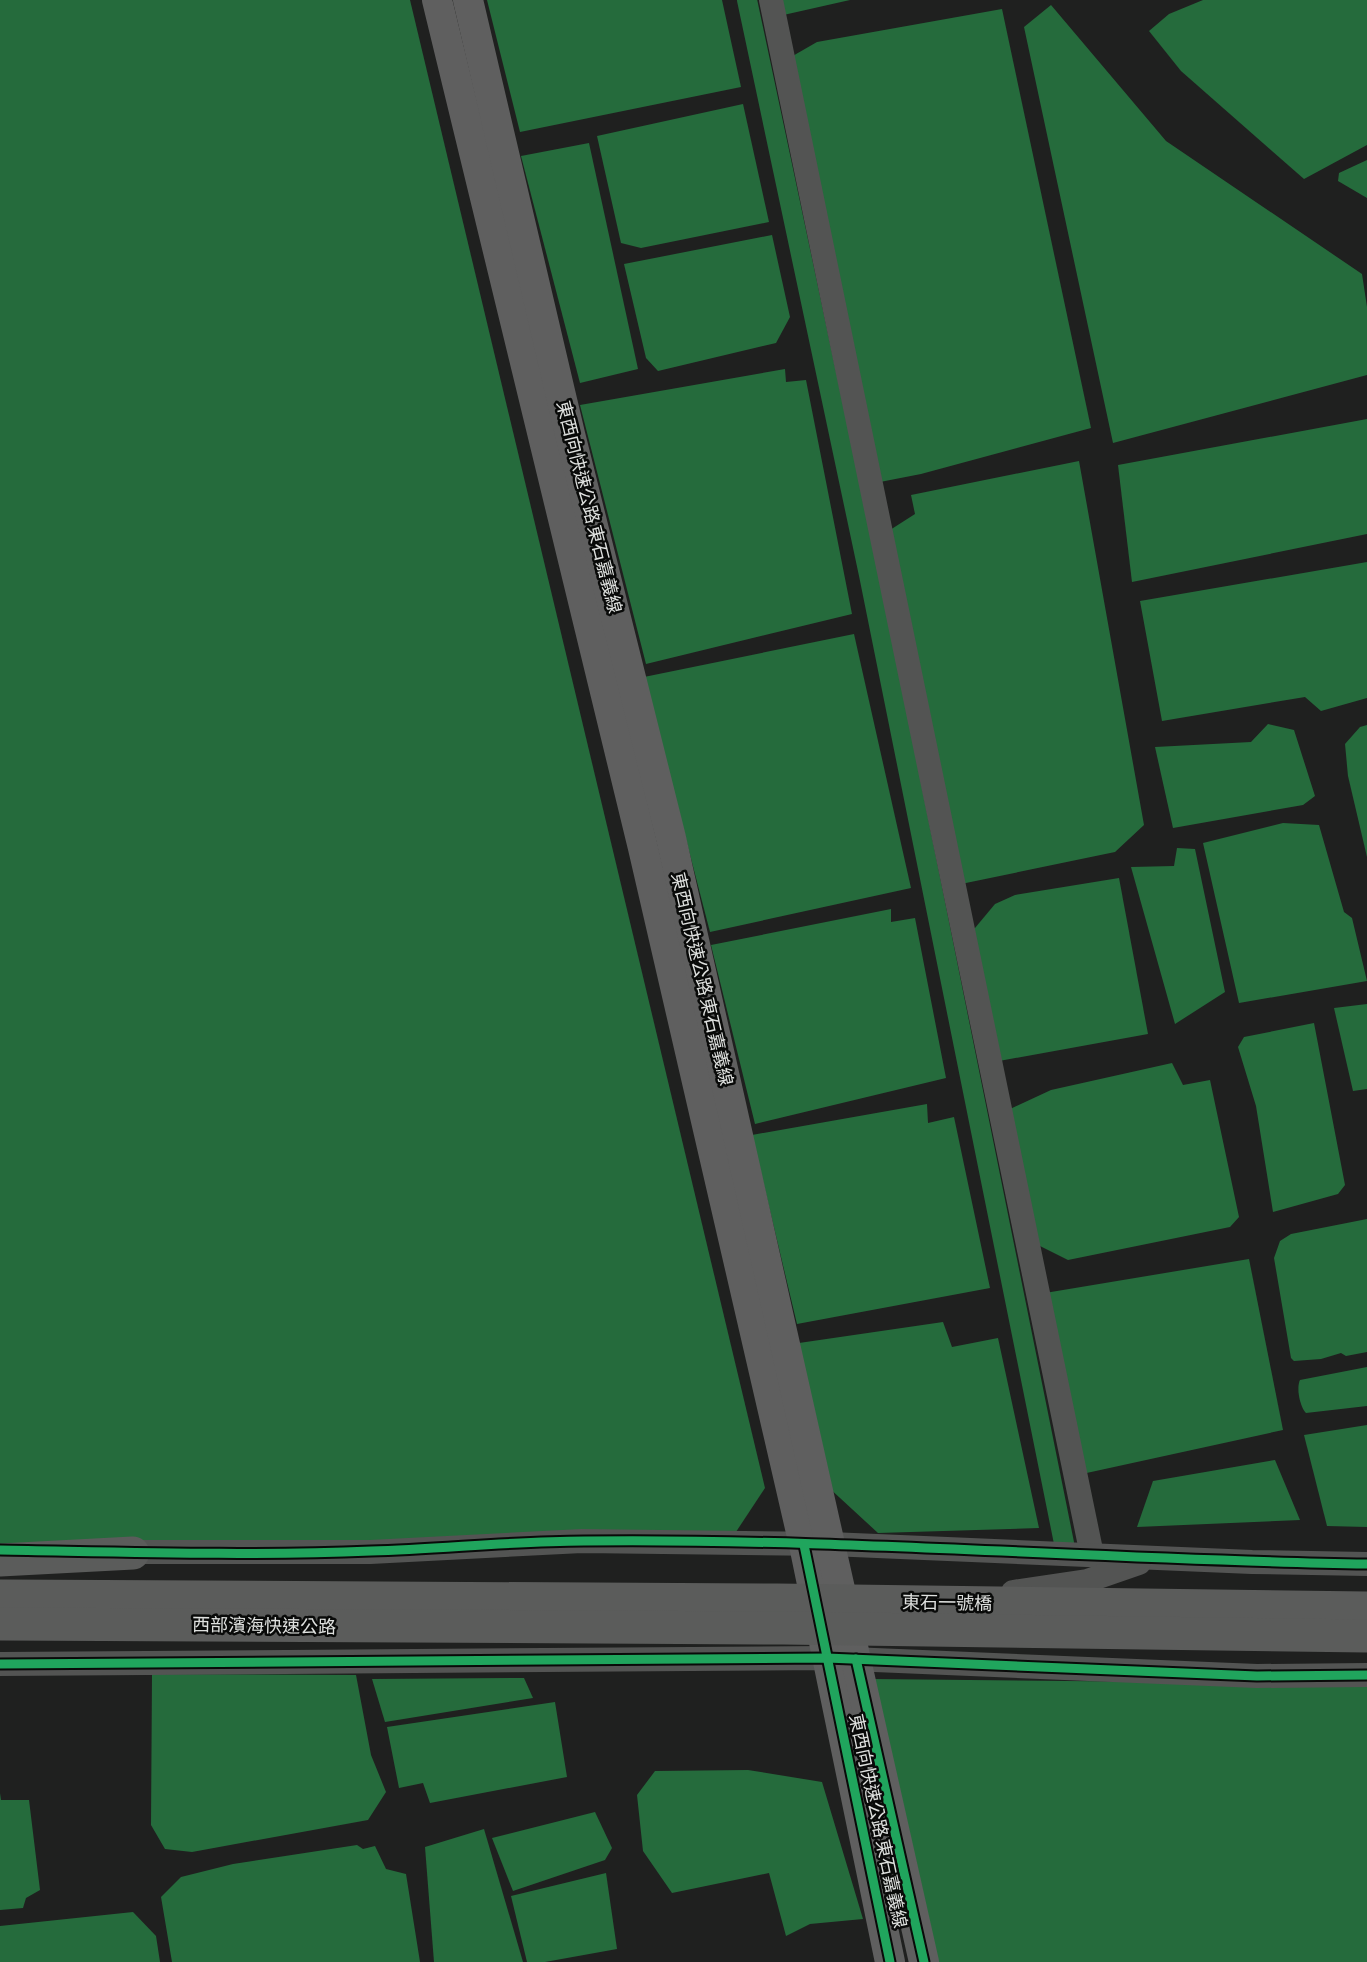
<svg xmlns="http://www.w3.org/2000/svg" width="1367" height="1962" font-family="'Asap Condensed','Noto Sans TC',sans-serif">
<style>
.water{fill:#256b3c}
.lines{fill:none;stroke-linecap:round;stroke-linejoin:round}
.canal{stroke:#256b3c;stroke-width:20}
.minor{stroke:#535453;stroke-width:24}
.major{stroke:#5f5f5f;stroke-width:30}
.highway{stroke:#5b5c5b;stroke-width:33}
.cycleway-casing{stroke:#090a09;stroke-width:13}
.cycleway{stroke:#20a55d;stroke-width:9}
.labels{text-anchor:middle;stroke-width:5;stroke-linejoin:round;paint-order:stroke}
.street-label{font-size:18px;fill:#dfe1df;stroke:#090a09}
</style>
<rect width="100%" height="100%" fill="#1f201f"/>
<g class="water">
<polygon points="0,0 410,0 765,1488 730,1541 0,1545"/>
<polygon points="487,0 722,0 741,87 520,132"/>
<polygon points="776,0 850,0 779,16"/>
<polygon points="1203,0 1367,0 1367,145 1304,179 1181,71 1149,31 1169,14"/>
<polygon points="1051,5 1166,141 1362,274 1367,307 1367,375 1113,443 1024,27"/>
<polygon points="1002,9 1091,428 921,474 880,482 784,61 817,42"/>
<polygon points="743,104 769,222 641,248 621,243 597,136"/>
<polygon points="589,143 638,369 580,383 521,156"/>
<polygon points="1367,160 1367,198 1338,181 1339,173"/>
<polygon points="772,235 790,317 776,343 658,371 646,358 624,264"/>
<polygon points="785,369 786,382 806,380 852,614 646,664 580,405"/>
<polygon points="1367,419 1367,534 1132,582 1118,465"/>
<polygon points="1079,461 1144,825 1115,852 961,884 890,530 915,514 911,495"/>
<polygon points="1367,562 1367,698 1321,711 1305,697 1162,721 1140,601"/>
<polygon points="854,634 911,888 710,932 644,677"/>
<polygon points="1268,724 1294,730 1315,796 1303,805 1173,828 1155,747 1251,742"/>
<polygon points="1367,725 1367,857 1348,776 1345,744 1360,727"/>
<polygon points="1283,823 1319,825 1344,912 1352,918 1367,981 1239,1003 1203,843"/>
<polygon points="1177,848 1195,849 1225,992 1175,1024 1131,867 1174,866"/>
<polygon points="1119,878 1148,1034 999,1061 970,934 995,904 1015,895"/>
<polygon points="891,909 891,922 915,918 946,1078 755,1124 711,945"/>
<polygon points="1367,1004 1367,1089 1353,1091 1334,1008"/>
<polygon points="1314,1023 1345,1185 1338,1194 1273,1212 1256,1106 1238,1047 1244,1037"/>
<polygon points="1172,1063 1183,1085 1210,1080 1239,1217 1230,1227 1068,1260 1036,1244 1008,1110 1051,1090"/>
<polygon points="927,1104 928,1123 954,1117 990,1288 797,1324 752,1135"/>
<polygon points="1367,1219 1367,1352 1346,1356 1341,1353 1321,1359 1294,1361 1291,1358 1274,1258 1280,1241 1291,1234"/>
<polygon points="1249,1259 1283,1430 1082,1474 1045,1293"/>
<polygon points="943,1322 952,1347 998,1338 1039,1528 878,1533 827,1486 799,1343"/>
<path d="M1367 1367V1406L1306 1413C1300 1407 1296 1388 1300 1380Z"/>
<polygon points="1367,1425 1367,1527 1327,1526 1304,1435"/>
<polygon points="1275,1460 1300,1520 1137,1527 1153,1481"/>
<polygon points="152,1674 356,1675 371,1755 386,1792 368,1820 192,1852 165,1849 151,1825"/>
<polygon points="524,1678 533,1698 385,1722 372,1679"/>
<polygon points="871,1679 1367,1684 1367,1962 930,1962"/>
<polygon points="555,1702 567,1777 430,1803 423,1783 399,1788 387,1727"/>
<polygon points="748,1770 822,1782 863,1919 810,1924 786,1936 769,1873 672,1893 643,1851 637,1795 655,1771"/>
<polygon points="0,1793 1,1800 29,1800 40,1890 26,1898 23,1908 0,1910"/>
<polygon points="595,1812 612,1848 605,1860 513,1891 492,1838"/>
<polygon points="484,1829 523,1962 434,1962 425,1847"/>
<polygon points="357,1845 363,1849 375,1846 386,1869 406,1874 420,1962 172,1962 161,1897 181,1877 233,1864"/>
<polygon points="606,1873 617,1949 545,1962 527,1962 511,1896"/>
<polygon points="133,1912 156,1936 160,1962 0,1962 0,1926"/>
</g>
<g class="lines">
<polyline class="canal" points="747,0 869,575 1064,1543"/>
<g class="minor">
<polyline points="771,0 1092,1555"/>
<polyline points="116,1552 370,1552 582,1541 830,1544 1252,1562 1367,1564"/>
<polyline points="1013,1592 1087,1581 1139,1563"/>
<polyline points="0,1664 827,1658 1257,1676 1367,1675"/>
</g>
<g class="major">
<polyline points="437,0 643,848 804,1545 890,1962"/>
<polyline points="468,0 570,434 671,838 924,1962"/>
</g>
<g class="highway">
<polyline points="0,1560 133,1553"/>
<polyline points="0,1596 777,1600 1367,1608"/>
<polyline points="0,1624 783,1628 1367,1636"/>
</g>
<defs>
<g id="cycleway">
<polyline points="804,1545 890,1962"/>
<path d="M0 1550C123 1552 248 1556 371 1551 442 1549 513 1541 584 1541 845 1538 1106 1560 1367 1564"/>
<polyline points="856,1659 924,1962"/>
<polyline points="0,1664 827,1658 1257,1676 1367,1675"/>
</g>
</defs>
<use href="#cycleway" class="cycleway-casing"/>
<use href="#cycleway" class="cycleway"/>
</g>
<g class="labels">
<g class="street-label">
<text transform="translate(589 507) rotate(76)" y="6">東西向快速公路 東石嘉義線</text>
<text transform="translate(702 979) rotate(77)" y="6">東西向快速公路 東石嘉義線</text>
<text transform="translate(947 1603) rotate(1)" y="6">東石一號橋</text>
<text transform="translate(264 1626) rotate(1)" y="6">西部濱海快速公路</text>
<text transform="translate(878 1821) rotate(78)" y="6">東西向快速公路 東石嘉義線</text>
</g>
</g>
</svg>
